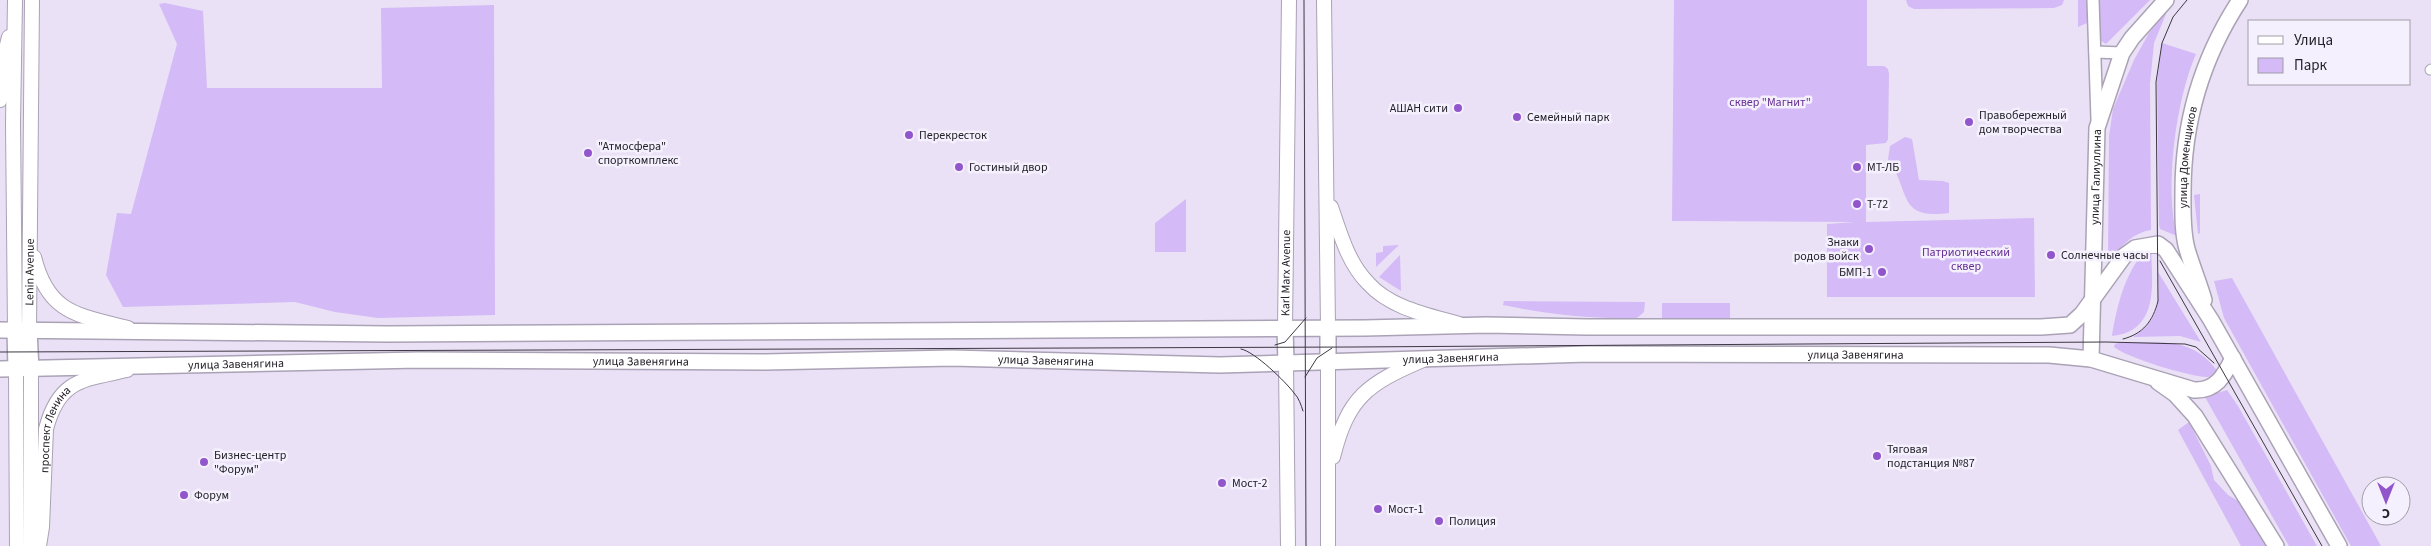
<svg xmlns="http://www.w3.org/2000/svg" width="2431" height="546" font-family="'Source Sans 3',sans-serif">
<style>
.green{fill:#d4baf6}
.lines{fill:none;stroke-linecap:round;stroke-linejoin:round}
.minor-casing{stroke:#aaa2b5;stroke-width:11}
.tertiary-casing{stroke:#aaa2b5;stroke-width:14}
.secondary-casing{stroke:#aaa2b5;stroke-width:16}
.primary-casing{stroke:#aaa2b5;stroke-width:18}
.minor{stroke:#fff;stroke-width:9}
.tertiary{stroke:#fff;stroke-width:11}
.secondary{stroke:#fff;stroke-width:14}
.primary{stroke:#fff;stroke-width:15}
.tram{stroke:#3d3842;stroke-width:1}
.poi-dot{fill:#9155cc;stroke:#f5f0fd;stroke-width:2}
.labels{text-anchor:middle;stroke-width:5;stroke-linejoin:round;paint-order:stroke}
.park-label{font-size:12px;fill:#642e93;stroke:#f5f0fd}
.poi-label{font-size:12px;fill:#252129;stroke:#f5f0fd;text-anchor:start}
.street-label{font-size:12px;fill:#252129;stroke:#f5f0fd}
</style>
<rect width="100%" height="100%" fill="#eae1f6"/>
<g class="green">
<polygon points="1674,0 1867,0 1867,66 1884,66 1888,69 1889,74 1888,139 1886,143 1866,145 1866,222 2034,218 2035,297 1827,297 1827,224 1855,222 1672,221"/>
<polygon points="1906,0 2064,0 2062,5 2054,8 1914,9 1908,6"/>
<polygon points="2078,0 2087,0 2087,23 2078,27"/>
<polygon points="2098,0 2150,0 2106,44 2100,40"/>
<polygon points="165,3 203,11 207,88 382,88 381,8 494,5 495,315 378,318 335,312 295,302 123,307 106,275 117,213 131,214 177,44 159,4"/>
<path d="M2165 13 2166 14 2154 43 2150 84 2151 230C2131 233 2120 248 2108 263L2109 136 2113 109 2134 60 2149 33Z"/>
<path d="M2162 43 2196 54C2176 99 2164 188 2177 236L2160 229 2159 225 2157 82Z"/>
<path d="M1905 137 1912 139 1919 180 1943 181 1949 183V213C1897 220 1911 192 1888 159L1890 146Z"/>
<polygon points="2200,194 2200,233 2198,234 2194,195"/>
<polygon points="1186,199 1186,252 1155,252 1155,223"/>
<polygon points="1399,245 1376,267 1376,253 1383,252 1383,246"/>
<path d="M2151 248C2152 282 2160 331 2112 336 2116 309 2127 262 2151 248Z"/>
<polygon points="1400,255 1401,291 1379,277"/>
<path d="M2158 272 2201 342 2180 336 2133 337C2161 319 2159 301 2158 272Z"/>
<polygon points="2232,278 2381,546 2351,546 2224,318 2214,281"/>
<path d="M1504 301 1645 302 1644 312 1637 318C1587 319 1552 315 1503 305Z"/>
<rect x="1662" y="303" width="68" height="19"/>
<path d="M2118 343C2159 343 2192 335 2218 372 2215 375 2212 377 2207 377 2188 376 2130 359 2114 347L2115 344Z"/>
<polygon points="2227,390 2238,406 2317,546 2289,546 2205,397"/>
<polygon points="2189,422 2211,466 2214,480 2228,495 2245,505 2267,546 2241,546 2178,430"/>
</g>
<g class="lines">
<defs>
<polyline id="minor" points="2430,70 2431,69"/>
<g id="tertiary">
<polyline points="2093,0 2097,119"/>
<polyline points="2095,52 2122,53"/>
</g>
<g id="secondary">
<polyline points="1324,0 1328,328"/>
<polyline points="0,100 4,57 9,37"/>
<path d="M1331 207C1340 233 1348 263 1368 283 1390 308 1428 315 1459 324"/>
<path d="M34 257C48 314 78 315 128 328"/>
<path id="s1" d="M1285 328 1289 0"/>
<polyline points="15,330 13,123 15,0"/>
<path id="s2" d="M29 330 32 0"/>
<polyline points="1286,363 1288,546"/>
<polyline points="1328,363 1328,546"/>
<polyline points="16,370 17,546"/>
<polyline points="31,370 31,546"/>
<path d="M1333 457C1348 397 1367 384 1423 360"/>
<path id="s3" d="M39 546 42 527 46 429C59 379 83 380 127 370"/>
</g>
<g id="primary">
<path id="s4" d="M2204 300C2199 283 2192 266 2187 249 2182 231 2183 211 2183 192 2183 123 2202 58 2240 0"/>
<polyline points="1285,328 1286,363"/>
<polyline points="1328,328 1328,363"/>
<polyline points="0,330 388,334 1365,328 1486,325 1587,327 2041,327 2070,325 2082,314 2124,256 2135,248 2158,244 2166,250 2211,320 2339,546"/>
<polyline points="15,330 16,370"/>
<polyline points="29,330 31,370"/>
<path id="s5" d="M2091 359 2097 128 2122 53 2132 38 2166 0"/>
<path id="s6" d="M0 369 419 360 765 362 952 358 1220 365 1587 354 2049 355 2091 359 2194 390C2216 391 2224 376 2233 358"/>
<polyline points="2158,382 2175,394 2195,416 2276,546"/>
</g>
</defs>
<use href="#minor" class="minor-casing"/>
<use href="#tertiary" class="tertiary-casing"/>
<use href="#secondary" class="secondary-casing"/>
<use href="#primary" class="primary-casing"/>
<use href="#minor" class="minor"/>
<use href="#tertiary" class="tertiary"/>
<use href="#secondary" class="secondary"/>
<use href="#primary" class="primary"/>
<g class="tram">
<polyline points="1304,0 1306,546"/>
<polyline points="2160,261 2322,546"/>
<path d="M2123 339C2143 334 2153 321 2158 301L2156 82 2162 43 2173 17 2187 0"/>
<polyline points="1275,345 1285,342 1306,318"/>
<path d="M1241 349C1254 351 1286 382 1294 393 1299 398 1301 405 1303 411"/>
<polyline points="0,352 1353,347 2106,342 2185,344 2196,347 2214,363"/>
<polyline points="1305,377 1317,358 1332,348"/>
</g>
</g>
<g class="poi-dot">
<circle cx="1458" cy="108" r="5"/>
<circle cx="1517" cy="117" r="5"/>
<circle cx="1969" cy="122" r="5"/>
<circle cx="909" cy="135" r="5"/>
<circle cx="588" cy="153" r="5"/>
<circle cx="959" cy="167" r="5"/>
<circle cx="1857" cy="167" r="5"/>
<circle cx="1857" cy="204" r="5"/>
<circle cx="1869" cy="249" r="5"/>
<circle cx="2051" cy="255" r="5"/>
<circle cx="1882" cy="272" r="5"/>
<circle cx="1877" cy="456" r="5"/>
<circle cx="204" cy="462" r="5"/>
<circle cx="1222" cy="483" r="5"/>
<circle cx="184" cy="495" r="5"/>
<circle cx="1378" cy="509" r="5"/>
<circle cx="1439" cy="521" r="5"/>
</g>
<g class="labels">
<g class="park-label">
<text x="1770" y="106">сквер "Магнит"</text>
<text x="1966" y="256">Патриотический<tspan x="1966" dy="14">сквер</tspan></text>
</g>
<g class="poi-label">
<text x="1448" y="112" text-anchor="end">АШАН сити</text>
<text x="1979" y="119">Правобережный<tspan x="1979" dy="14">дом творчества</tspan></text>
<text x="1527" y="121">Семейный парк</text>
<text x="919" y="139">Перекресток</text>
<text x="598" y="150">"Атмосфера"<tspan x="598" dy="14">спорткомплекс</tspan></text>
<text x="969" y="171">Гостиный двор</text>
<text x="1867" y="171">МТ-ЛБ</text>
<text x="1867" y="208">Т-72</text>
<text x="1859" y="246" text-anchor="end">Знаки<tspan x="1859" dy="14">родов войск</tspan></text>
<text x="2061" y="259">Солнечные часы</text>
<text x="1872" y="276" text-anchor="end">БМП-1</text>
<text x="1887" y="453">Тяговая<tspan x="1887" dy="14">подстанция №87</tspan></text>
<text x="214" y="459">Бизнес-центр<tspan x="214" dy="14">"Форум"</tspan></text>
<text x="1232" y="487">Мост-2</text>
<text x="194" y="499">Форум</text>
<text x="1388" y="513">Мост-1</text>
<text x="1449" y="525">Полиция</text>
</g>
<g class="street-label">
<text dy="4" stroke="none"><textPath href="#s4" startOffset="146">улица Доменщиков</textPath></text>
<text dy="4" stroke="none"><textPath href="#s5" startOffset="182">улица Галиуллина</textPath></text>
<text dy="4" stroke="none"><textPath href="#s2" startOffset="58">Lenin Avenue</textPath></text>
<text dy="4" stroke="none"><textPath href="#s1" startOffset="55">Karl Marx Avenue</textPath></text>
<text dy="4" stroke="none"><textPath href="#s6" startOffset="1856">улица Завенягина</textPath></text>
<text dy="4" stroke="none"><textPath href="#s6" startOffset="1451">улица Завенягина</textPath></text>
<text dy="4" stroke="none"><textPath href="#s6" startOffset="641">улица Завенягина</textPath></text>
<text dy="4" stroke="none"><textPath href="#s6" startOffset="1046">улица Завенягина</textPath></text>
<text dy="4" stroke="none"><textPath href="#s6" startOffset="236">улица Завенягина</textPath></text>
<text dy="4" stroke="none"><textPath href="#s3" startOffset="119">проспект Ленина</textPath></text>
</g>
</g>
<rect x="2248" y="20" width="162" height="65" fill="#f5f0fd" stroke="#a29da8"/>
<rect x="2258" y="36" width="25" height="8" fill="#ffffff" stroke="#a29da8"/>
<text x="2294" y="45" font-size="15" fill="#252129">Улица</text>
<rect x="2258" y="58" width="25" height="15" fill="#d4baf6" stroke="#a29da8"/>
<text x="2294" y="70" font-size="15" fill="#252129">Парк</text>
<g transform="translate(2386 501) rotate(180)"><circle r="24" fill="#f5f0fd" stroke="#a29da8"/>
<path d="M0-4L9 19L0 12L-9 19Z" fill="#9155cc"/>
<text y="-8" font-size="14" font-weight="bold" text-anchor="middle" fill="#252129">С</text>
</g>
</svg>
